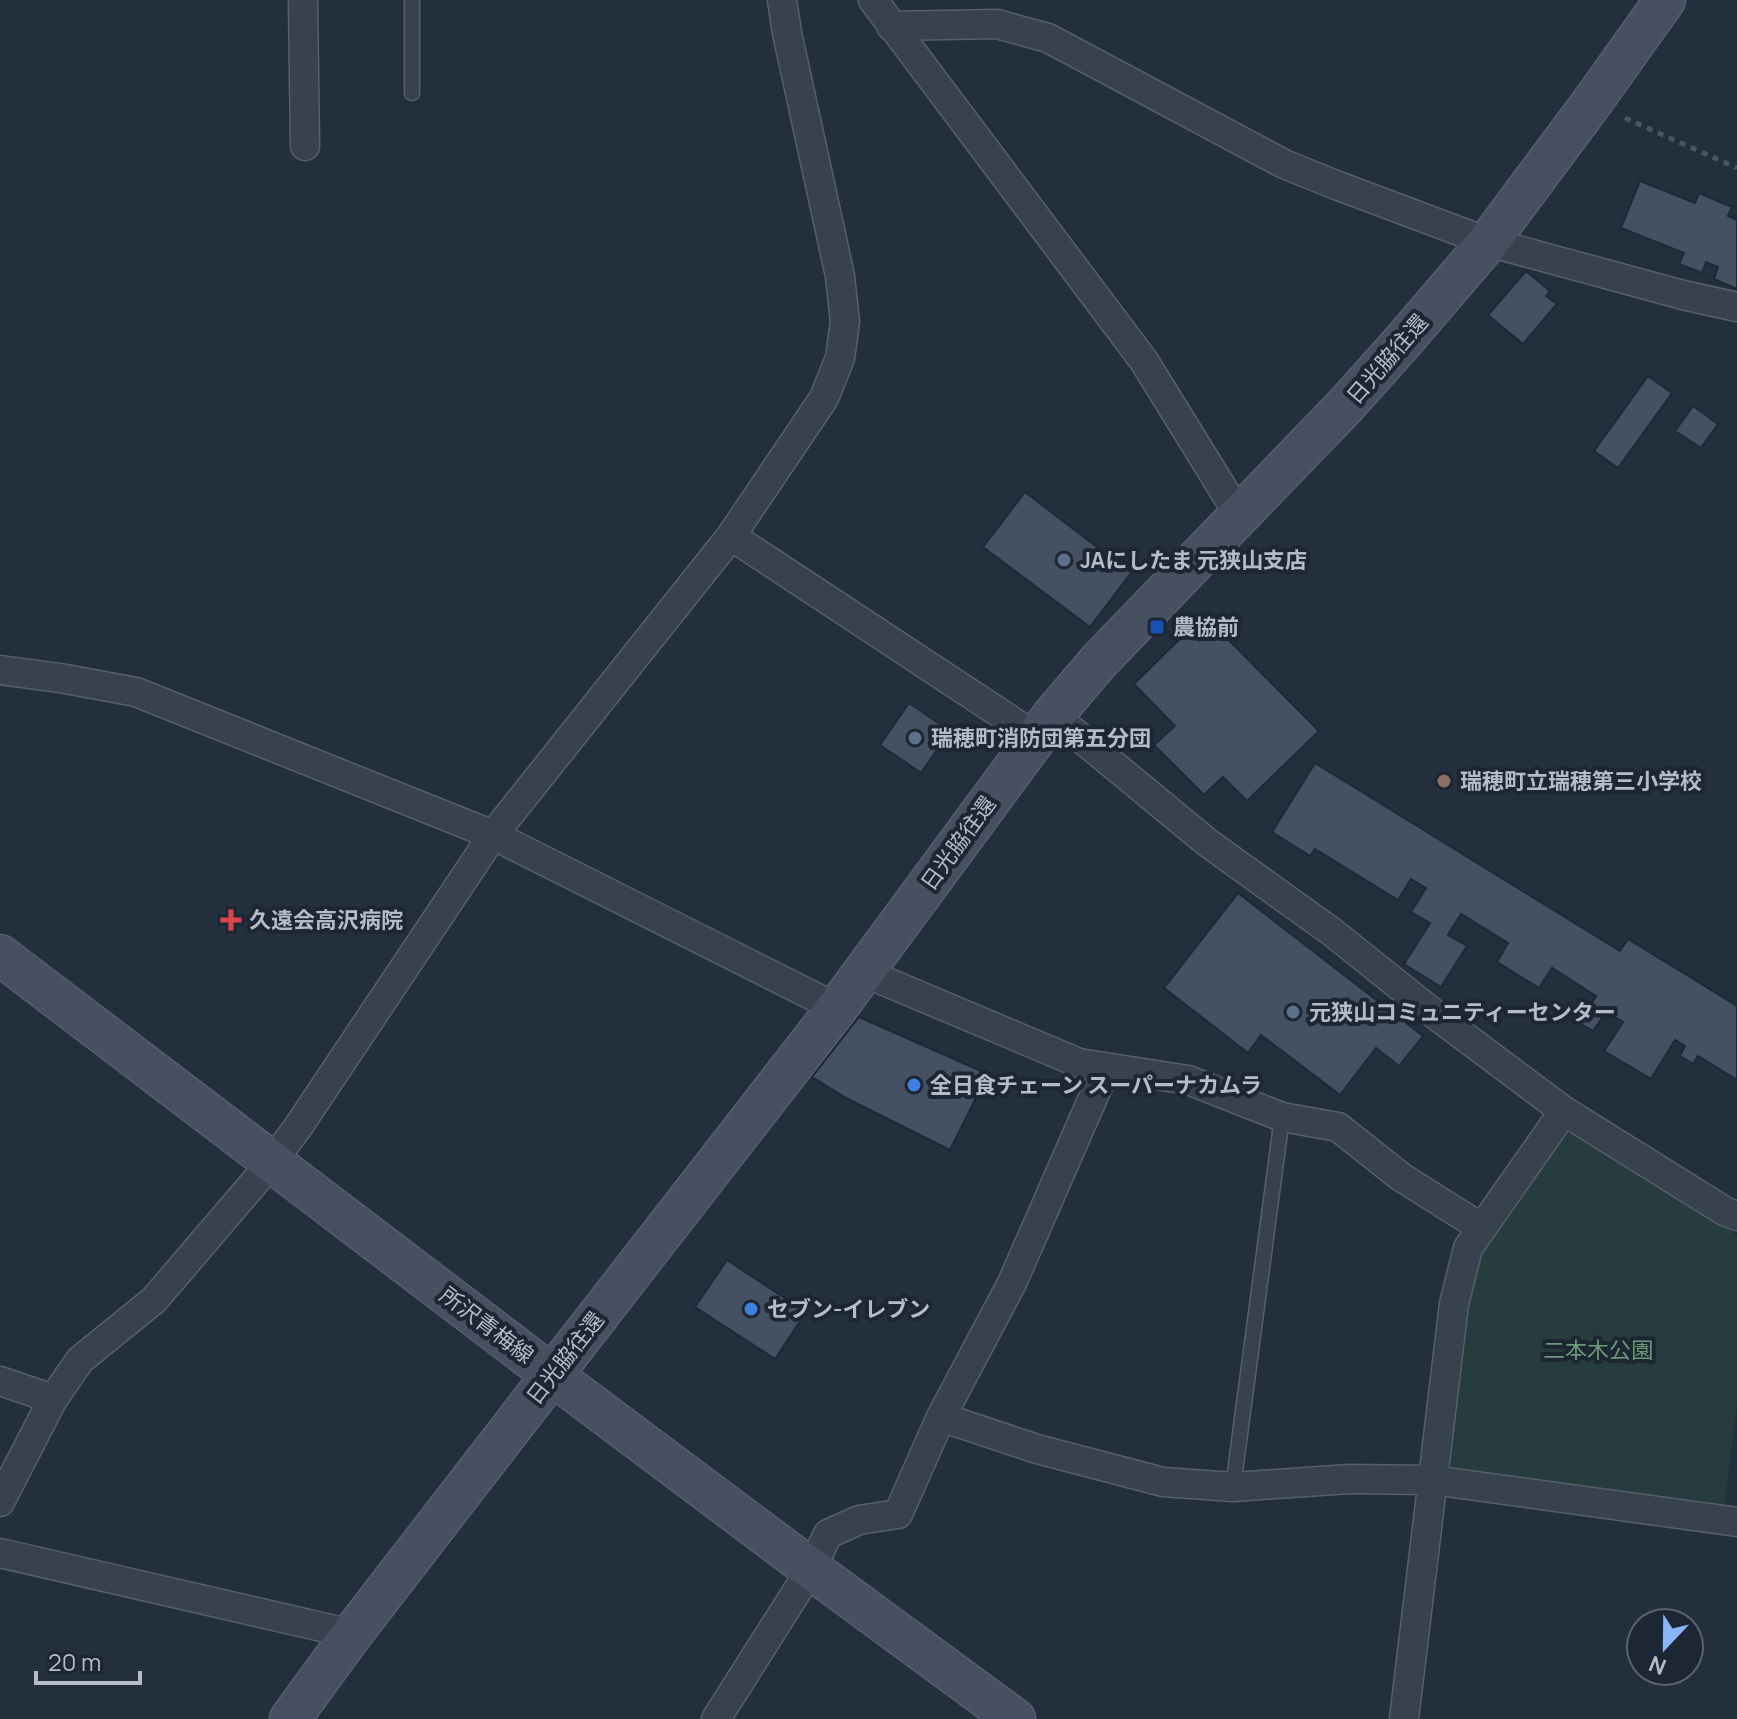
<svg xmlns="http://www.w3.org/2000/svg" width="1737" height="1719" font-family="Manrope,'Noto Sans JP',sans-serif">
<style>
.green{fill:#263c3f}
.building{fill:#455162;stroke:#1f2835;stroke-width:2}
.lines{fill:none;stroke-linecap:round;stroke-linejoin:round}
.service-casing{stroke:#565f6c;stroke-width:17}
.minor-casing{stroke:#565f6c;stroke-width:31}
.secondary-casing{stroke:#565f6c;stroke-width:43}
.path{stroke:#44595c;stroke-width:5;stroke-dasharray:6 6;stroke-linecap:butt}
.service{stroke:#38414e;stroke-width:14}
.minor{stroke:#38414e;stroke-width:28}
.secondary{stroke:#465061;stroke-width:40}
.service-dot{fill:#5c6f8a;stroke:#1d2633;stroke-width:3}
.transit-dot{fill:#1a4fb4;stroke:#1d2633;stroke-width:3}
.education-dot{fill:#8d6e63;stroke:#1d2633;stroke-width:3}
.health-dot{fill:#e0444e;stroke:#1d2633;stroke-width:3}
.shop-dot{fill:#3f7fe0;stroke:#1d2633;stroke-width:3}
.labels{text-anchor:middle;stroke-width:8;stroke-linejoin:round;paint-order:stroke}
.street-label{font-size:22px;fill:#b4bcc9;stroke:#1d2633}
.poi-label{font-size:22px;font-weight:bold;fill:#b4bcc9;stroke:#1d2633;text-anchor:start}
.park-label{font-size:22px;fill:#6b9a76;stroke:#1d2633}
</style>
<rect width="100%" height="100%" fill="#242f3e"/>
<polygon class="green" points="1580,1132 1737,1235 1737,1405 1724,1508 1457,1471 1447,1461 1464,1288 1479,1251 1564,1134"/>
<g class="building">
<polygon points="1640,181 1695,203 1699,193 1732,207 1728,216 1737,220 1737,289 1714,279 1718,267 1706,262 1702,273 1679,264 1684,253 1621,228"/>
<polygon points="1526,271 1550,291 1546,296 1557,304 1523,344 1488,315"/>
<polygon points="1648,376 1672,393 1618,468 1594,451"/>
<polygon points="1693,406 1718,424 1701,448 1675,431"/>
<polygon points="1025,492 1131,573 1090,627 983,547"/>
<polygon points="1204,615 1319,731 1247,801 1223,777 1204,795 1154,745 1175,726 1134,684"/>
<polygon points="909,703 950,731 921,773 880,745"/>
<polygon points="1315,763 1620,951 1628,939 1737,1006 1737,1080 1698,1056 1693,1064 1680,1056 1685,1046 1675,1040 1651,1079 1604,1051 1623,1022 1606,1012 1593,1031 1579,1023 1596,996 1552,968 1539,988 1497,962 1508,943 1461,914 1448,935 1467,946 1441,987 1404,964 1430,923 1411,912 1426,888 1411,879 1398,900 1315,849 1310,856 1272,832"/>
<polygon points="1238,893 1423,1036 1399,1066 1376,1048 1340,1095 1261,1035 1248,1053 1164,988"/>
<polygon points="859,1017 988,1074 950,1150 848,1099 812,1077"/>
<polygon points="727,1260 806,1312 775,1359 695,1307"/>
</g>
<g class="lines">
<defs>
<g id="service">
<polyline points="412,93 412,0"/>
<polyline points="1233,1487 1282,1117"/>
</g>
<g id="minor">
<polyline points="303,0 305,146"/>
<polyline points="873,0 1144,361 1239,515"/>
<polyline points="891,26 997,24 1048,38 1284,164 1336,185 1488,242 1683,295 1737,307"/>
<polyline points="731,536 1036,737"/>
<polyline points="0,670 60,678 136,692 493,835 837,1008"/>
<polyline points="1053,715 1208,843 1332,932 1437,1016 1564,1111 1726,1212 1737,1216"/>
<polyline points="863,972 1079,1063 1188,1080 1282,1117 1338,1127 1401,1177 1482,1228"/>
<polyline points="0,1381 53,1399"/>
<polyline points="941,1417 1012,1283 1106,1068"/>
<polyline points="0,1502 53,1399 80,1360 154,1300 272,1162 298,1127 493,835 731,536 824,398 840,358 845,322 840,276 787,33 782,0"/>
<polyline points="0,1553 352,1634"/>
<polyline points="716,1719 811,1569 828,1534 859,1520 898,1514 941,1417 1037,1449 1163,1482 1233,1487 1349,1479 1432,1480 1737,1522"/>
<polyline points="1404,1719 1454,1304 1468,1248 1564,1111"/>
</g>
<g id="secondary">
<polyline points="0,955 552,1375 811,1569 1015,1719"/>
<polyline points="290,1719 352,1634 552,1375 837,1008 1053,715 1099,661 1346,405 1405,339 1488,242 1593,101 1665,0"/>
</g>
</defs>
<use href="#service" class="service-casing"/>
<use href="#minor" class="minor-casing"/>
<use href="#secondary" class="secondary-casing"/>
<polyline class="path" points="1625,118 1737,168"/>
<use href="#service" class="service"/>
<use href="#minor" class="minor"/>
<use href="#secondary" class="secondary"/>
</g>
<g class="service-dot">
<circle cx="1064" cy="560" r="8"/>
<circle cx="915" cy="738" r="8"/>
<circle cx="1293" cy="1012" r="8"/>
</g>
<rect class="transit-dot" x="1149" y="619" width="16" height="16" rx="4"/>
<circle class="education-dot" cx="1444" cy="781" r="8"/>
<path class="health-dot" d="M227 908h8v8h8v8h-8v8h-8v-8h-8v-8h8z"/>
<g class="shop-dot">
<circle cx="914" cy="1085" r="8"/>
<circle cx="751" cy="1309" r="8"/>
</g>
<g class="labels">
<g class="street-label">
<text transform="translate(1387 359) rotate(-49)" y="8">日光脇往還</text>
<text transform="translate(958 843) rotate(-54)" y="8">日光脇往還</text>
<text transform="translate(487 1325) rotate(37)" y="8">所沢青梅線</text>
<text transform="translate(565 1358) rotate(-52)" y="8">日光脇往還</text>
</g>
<g class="poi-label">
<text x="1080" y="568">JAにしたま 元狭山支店</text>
<text x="1173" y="635">農協前</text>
<text x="931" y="746">瑞穂町消防団第五分団</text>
<text x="1460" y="789">瑞穂町立瑞穂第三小学校</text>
<text x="249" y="928">久遠会高沢病院</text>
<text x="1309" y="1020">元狭山コミュニティーセンター</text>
<text x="930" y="1093">全日食チェーン スーパーナカムラ</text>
<text x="767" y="1317">セブン-イレブン</text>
</g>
<g class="park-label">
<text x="1598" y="1358">二本木公園</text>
</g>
</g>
<g transform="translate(1665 1647) rotate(202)"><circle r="38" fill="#1d2633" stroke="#59626f" stroke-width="2"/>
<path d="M0-6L14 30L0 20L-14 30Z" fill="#8ab4f8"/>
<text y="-12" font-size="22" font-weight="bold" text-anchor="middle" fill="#b4bcc9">N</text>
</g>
<path d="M36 1671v12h104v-12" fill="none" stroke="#b4bcc9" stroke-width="4"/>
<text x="48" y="1671" font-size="24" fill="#b4bcc9" stroke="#1d2633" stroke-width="6" paint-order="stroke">20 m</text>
</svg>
